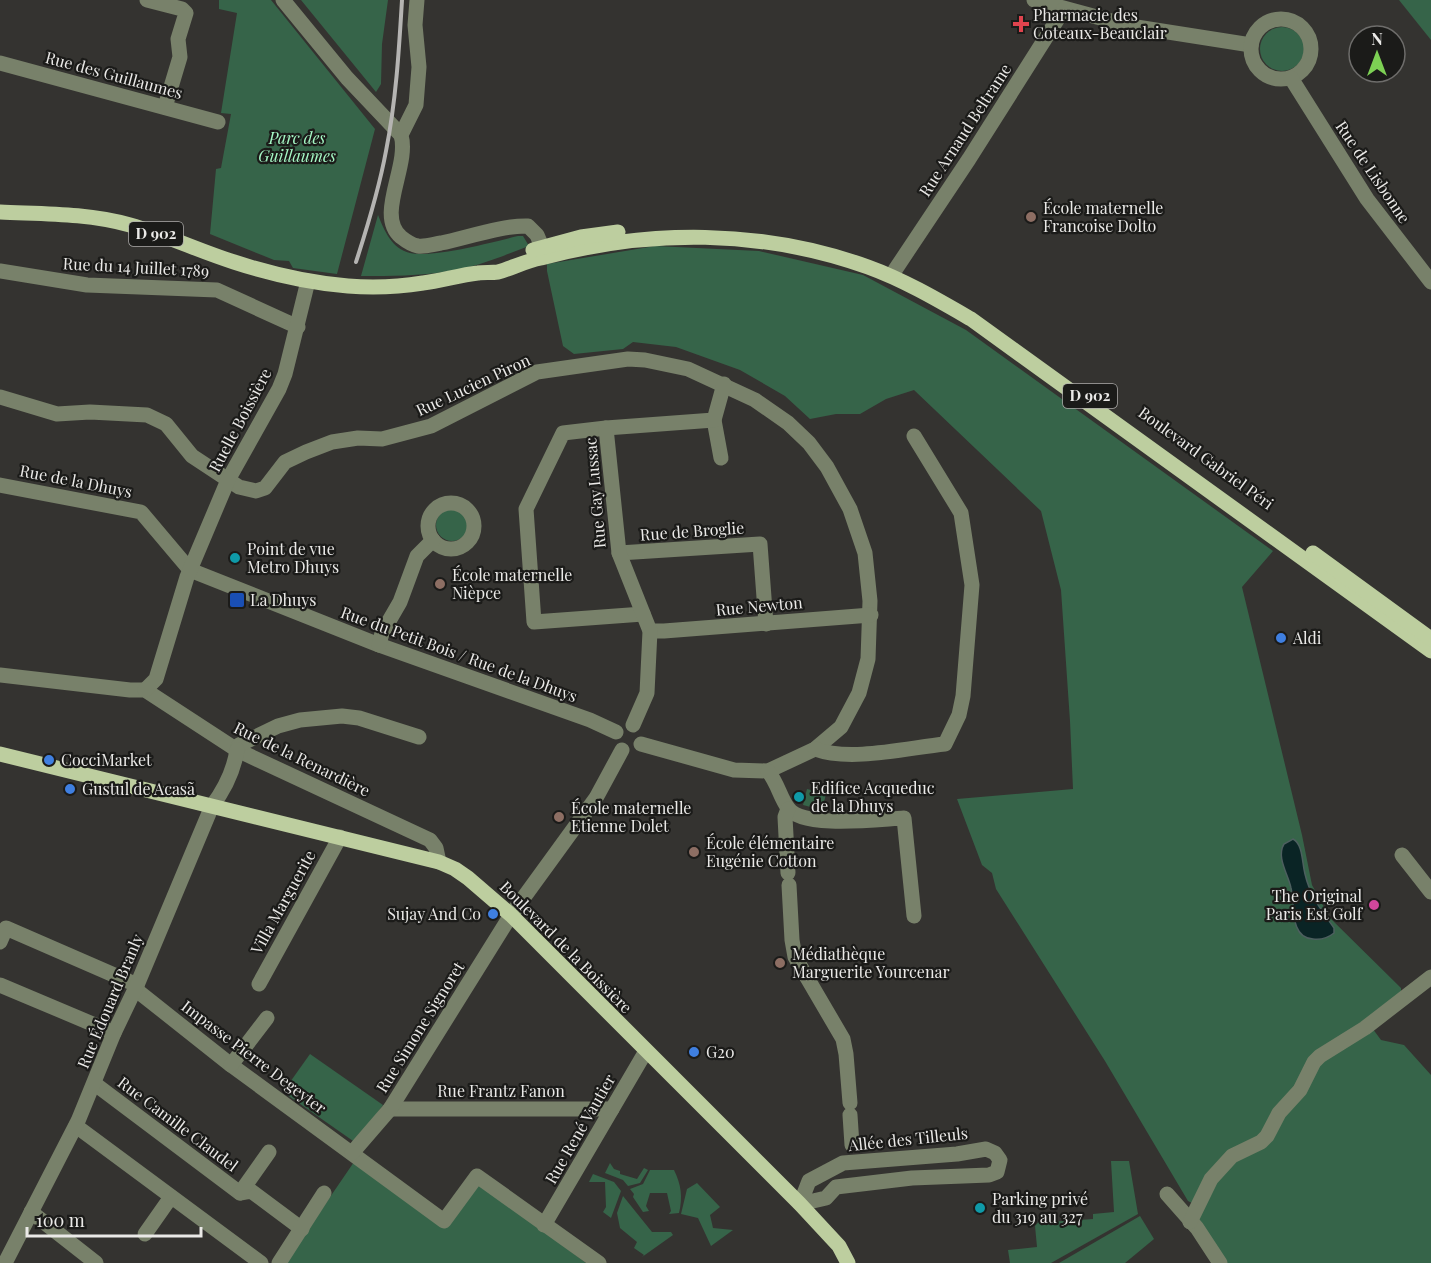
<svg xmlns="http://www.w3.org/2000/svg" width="1431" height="1263" font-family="'Playfair Display',serif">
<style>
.green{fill:#366449}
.water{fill:#0a2425;stroke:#4d5f5f;stroke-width:1.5}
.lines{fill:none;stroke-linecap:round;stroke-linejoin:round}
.minor{stroke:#78816a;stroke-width:15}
.major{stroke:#bdce9f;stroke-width:15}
.rail{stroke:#b5b4b2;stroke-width:4}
.health-dot{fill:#e0444e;stroke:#1b1b19;stroke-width:2}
.education-dot{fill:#8d6e63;stroke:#1b1b19;stroke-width:2}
.culture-dot{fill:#0f9aa8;stroke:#1b1b19;stroke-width:2}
.transit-dot{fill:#1a4fb4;stroke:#1b1b19;stroke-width:2}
.shop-dot{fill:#3f7fe0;stroke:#1b1b19;stroke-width:2}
.hotel-dot{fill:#d1479c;stroke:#1b1b19;stroke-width:2}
.labels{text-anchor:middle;stroke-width:4.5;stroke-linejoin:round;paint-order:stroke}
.shield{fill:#1b1b19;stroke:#acaba9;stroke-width:1.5}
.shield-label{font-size:15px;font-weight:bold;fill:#eae9e7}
.poi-label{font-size:16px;fill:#eae9e7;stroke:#1b1b19;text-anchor:start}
.street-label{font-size:16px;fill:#eae9e7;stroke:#1b1b19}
.park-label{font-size:16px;font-style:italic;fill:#a6f9c6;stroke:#1b1b19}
</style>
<rect width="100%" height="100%" fill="#343330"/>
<g class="green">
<polygon points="219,0 271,0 375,129 337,274 293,268 289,261 274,260 210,234 216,169 221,168 231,114 221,113 237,13 219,9"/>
<polygon points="301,0 388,0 382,44 381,84 376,92"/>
<polygon points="1399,0 1431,0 1431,40"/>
<circle cx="1282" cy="49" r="22"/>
<path d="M378 215C384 230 392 249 410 253 435 258 492 242 518 236H523L529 246C503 256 477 267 449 271 420 276 391 276 361 276Z"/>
<polygon points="655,246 759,251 863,275 966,330 1273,551 1242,587 1302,835 1312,885 1330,918 1401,988 1401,992 1367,1021 1381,1040 1404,1045 1431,1075 1431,1263 1227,1263 1199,1222 1200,1207 1188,1201 1105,1061 996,889 992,873 982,865 957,799 1073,789 1070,721 1061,590 1041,511 914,390 886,399 860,414 836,414 810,419 785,396 740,370 676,347 633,342 623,349 574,354 563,346 547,271 547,264"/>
<circle cx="452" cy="525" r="16"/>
<polygon points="807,789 826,794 822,810 803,805"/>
<polygon points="310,1054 383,1105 356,1143 283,1092"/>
<polygon points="1111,1161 1129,1161 1138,1214 1051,1263 1010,1263 1008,1250 1037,1247 1035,1226 1042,1218 1047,1218 1048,1222 1093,1219 1093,1214 1114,1212"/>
<polygon points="354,1162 444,1226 476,1181 586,1263 285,1263"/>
<polygon points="610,1163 614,1169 620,1171 620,1174 637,1179 644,1168 648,1170 640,1183 628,1186 623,1180 605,1173"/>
<path d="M650 1170H674C681 1184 683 1197 679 1213L669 1214 671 1211 667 1193H650L646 1206 649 1211 643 1212 633 1197 634 1194 630 1189 643 1184Z"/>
<polygon points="593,1174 614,1182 621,1191 611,1218 603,1212 606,1207 605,1182 589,1182"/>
<polygon points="697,1183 720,1207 710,1215 713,1228 733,1230 711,1246 698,1218 681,1214 687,1189"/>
<polygon points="623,1196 652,1232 671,1232 673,1235 642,1257 644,1255 634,1248 637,1242 620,1228 617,1213"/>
<polygon points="1140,1216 1154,1239 1125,1263 1059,1263"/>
</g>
<path class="water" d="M1293 839C1303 844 1302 863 1305 874 1310 896 1322 911 1334 928V933C1328 938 1321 940 1313 939 1289 938 1295 904 1291 888 1288 874 1276 857 1284 844Z"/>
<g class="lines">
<g class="minor">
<polyline points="147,0 182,9 186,13 178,39 180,57 165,107"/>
<polyline points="283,0 347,78 401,135"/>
<path d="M417 0 415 25 419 67 416 105 401 135C410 166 375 215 401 237 406 241 412 245 418 246 425 247 434 244 441 243 466 238 503 225 528 226L537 235 542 247"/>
<polyline points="1034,0 1130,26 1251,45"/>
<circle cx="1281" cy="49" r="30"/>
<polyline points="0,63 218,122"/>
<polyline points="1291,78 1367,199 1431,282"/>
<polyline points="895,270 969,159 1064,9"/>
<polyline points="0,271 87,285 217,290 298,327"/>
<polyline points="0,397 57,414 90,412 147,415 166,424 192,456 239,487 256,491 265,488 285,462 306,452 332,442 358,438 382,439 431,426 537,372 628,359 645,360 688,369 755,400 788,423 809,443 827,467 850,509 865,553 870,601 868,659 859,693 841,727 815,749 768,771 734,770 641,744"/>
<polyline points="714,420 721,458"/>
<polyline points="606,428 563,433 526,509 534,622 643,614"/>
<polyline points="0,485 141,512 190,570"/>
<circle cx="451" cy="526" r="23"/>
<polyline points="619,553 760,544 766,624"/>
<polyline points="190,570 379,645 590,720 616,732"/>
<polyline points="650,631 664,631 871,615"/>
<polyline points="379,645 382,633 400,602 417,556 433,540"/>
<polyline points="0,675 130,690 145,690 237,750 430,840 436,848 439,862"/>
<polyline points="145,690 156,679 187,577 228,480 279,389 285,374 308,281"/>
<polyline points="633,725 647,693 650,631 619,553 606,428 714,420 724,384"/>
<path d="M815 749C850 762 907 748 945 744L959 715 963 696 972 585 961 513 914 436"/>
<polyline points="237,750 239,745 278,726 300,720 342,716 359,718 419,737"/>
<path d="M768 771C778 784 780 797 788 808 802 829 880 819 904 818L914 916"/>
<polyline points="1402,855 1431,892"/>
<polyline points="788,873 785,817 788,809"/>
<polyline points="789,885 792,940 795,957 843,1039 846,1054 850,1103"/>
<polyline points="0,942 6,928 137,985"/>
<polyline points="259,984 340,837"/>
<polyline points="0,985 114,1033"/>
<polyline points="135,989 231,1065 444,1221 477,1176 599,1263"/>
<polyline points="231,1065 267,1018"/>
<polyline points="95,1084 240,1193 251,1191 302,1229"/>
<polyline points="390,1109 612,1109"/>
<polyline points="850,1115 852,1145"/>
<polyline points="76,1126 261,1263"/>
<polygon points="986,1149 995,1153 1000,1160 997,1172 989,1175 912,1178 836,1187 826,1198 800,1204 809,1181 843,1163 957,1154"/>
<polyline points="352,1153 390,1109 511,915 596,798 622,750"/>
<polyline points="240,1193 269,1152"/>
<polyline points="1167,1194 1197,1228 1220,1263"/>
<polyline points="31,1212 96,1263"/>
<polyline points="1190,1222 1211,1179 1232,1156 1261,1142 1267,1136 1279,1113 1300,1090 1314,1062 1320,1056 1365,1028 1431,977"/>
<polyline points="544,1225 646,1051"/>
<polyline points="145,1234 171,1197"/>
<path d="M5 1263 78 1121 114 1033 137 985 212 806C224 790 234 769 237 750"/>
<polyline points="279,1263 324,1193"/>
</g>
<g class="major">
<path d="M0 212C43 214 88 213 130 225 166 235 199 251 234 262 271 274 310 283 348 286 373 288 398 287 423 283 441 281 459 275 478 273 484 272 491 273 498 272 512 268 526 261 541 258 649 229 762 229 868 267 904 280 938 300 971 319L1431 651"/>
<polyline points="533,250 581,237 618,232"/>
<polyline points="1313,553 1431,639"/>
<polyline points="0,754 439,862 455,869 468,878 511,915 800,1204 839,1246 848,1263"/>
</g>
<path class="rail" d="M356 262C368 225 379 189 386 151 396 101 399 50 402 0"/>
</g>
<path class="health-dot" d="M1018 15h6v6h6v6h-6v6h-6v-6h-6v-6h6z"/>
<g class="education-dot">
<circle cx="1031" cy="217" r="6"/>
<circle cx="440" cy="584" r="6"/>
<circle cx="559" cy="817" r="6"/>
<circle cx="694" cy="852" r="6"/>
<circle cx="780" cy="963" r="6"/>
</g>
<g class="culture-dot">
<circle cx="235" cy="558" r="6"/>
<circle cx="799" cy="797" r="6"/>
<circle cx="980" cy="1208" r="6"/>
</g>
<rect class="transit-dot" x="229" y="592" width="16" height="16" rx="3"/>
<g class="shop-dot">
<circle cx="1281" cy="638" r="6"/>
<circle cx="49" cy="760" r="6"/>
<circle cx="70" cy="789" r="6"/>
<circle cx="493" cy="914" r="6"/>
<circle cx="694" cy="1052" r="6"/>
</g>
<circle class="hotel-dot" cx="1374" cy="905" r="6"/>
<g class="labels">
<g class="shield">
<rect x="129" y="222" width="54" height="24" rx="4.5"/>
<rect x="1063" y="384" width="54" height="24" rx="4.5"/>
</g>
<g class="shield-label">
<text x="156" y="239">D 902</text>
<text x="1090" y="401">D 902</text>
</g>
<g class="poi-label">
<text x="1033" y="21">Pharmacie des<tspan x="1033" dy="18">Coteaux-Beauclair</tspan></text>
<text x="1043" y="214">École maternelle<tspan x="1043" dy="18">Francoise Dolto</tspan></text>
<text x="247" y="555">Point de vue<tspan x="247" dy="18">Metro Dhuys</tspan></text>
<text x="452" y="581">École maternelle<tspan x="452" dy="18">Nièpce</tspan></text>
<text x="250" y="606">La Dhuys</text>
<text x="1293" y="644">Aldi</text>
<text x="61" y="766">CocciMarket</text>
<text x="811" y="794">Edifice Acqueduc<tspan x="811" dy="18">de la Dhuys</tspan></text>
<text x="82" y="795">Gustul de Acasã</text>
<text x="571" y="814">École maternelle<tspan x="571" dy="18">Etienne Dolet</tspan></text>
<text x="706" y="849">École élémentaire<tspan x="706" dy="18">Eugénie Cotton</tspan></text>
<text x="1362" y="902" text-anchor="end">The Original<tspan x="1362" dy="18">Paris Est Golf</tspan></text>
<text x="481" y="920" text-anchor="end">Sujay And Co</text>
<text x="792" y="960">Médiathèque<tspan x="792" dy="18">Marguerite Yourcenar</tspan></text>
<text x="706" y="1058">G20</text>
<text x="992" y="1205">Parking privé<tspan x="992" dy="18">du 319 au 327</tspan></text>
</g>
<g class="street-label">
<text transform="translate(114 75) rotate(15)" y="6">Rue des Guillaumes</text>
<text transform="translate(965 130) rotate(-57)" y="6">Rue Arnaud Beltrame</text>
<text transform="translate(1373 172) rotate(56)" y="6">Rue de Lisbonne</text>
<text transform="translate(136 267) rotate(3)" y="6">Rue du 14 Juillet 1789</text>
<text transform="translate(473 385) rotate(-25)" y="6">Rue Lucien Piron</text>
<text transform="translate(240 420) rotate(-62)" y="6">Ruelle Boissière</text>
<text transform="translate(1206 458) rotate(36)" y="6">Boulevard Gabriel Péri</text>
<text transform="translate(76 481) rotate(11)" y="6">Rue de la Dhuys</text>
<text transform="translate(595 493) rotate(-95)" y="6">Rue Gay Lussac</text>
<text transform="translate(692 531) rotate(-4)" y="6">Rue de Broglie</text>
<text transform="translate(759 606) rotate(-5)" y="6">Rue Newton</text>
<text transform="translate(459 654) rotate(20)" y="6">Rue du Petit Bois / Rue de la Dhuys</text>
<text transform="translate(302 759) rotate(26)" y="6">Rue de la Renardière</text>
<text transform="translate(283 902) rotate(-61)" y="6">Villa Marguerite</text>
<text transform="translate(566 947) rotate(45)" y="6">Boulevard de la Boissière</text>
<text transform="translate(110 1001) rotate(-67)" y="6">Rue Édouard Branly</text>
<text transform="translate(420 1027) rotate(-58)" y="6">Rue Simone Signoret</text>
<text transform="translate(254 1057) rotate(37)" y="6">Impasse Pierre Degeyter</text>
<text x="501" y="1097">Rue Frantz Fanon</text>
<text transform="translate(178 1124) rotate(37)" y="6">Rue Camille Claudel</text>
<text transform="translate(580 1129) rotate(-60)" y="6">Rue René Vautier</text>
<text transform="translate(908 1139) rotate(-6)" y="6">Allée des Tilleuls</text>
</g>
<g class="park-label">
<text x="297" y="144">Parc des<tspan x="297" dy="18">Guillaumes</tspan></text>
</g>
</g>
<g transform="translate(1377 54)"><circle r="28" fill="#1b1b19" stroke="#6e6d6b" stroke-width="1.5"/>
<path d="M0-4.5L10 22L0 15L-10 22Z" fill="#7dd154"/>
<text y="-9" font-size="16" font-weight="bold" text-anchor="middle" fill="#eae9e7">N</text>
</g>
<path d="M27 1227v9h174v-9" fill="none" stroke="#eae9e7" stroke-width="3"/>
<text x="36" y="1227" font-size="18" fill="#eae9e7" stroke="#1b1b19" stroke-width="4.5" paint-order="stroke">100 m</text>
</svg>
